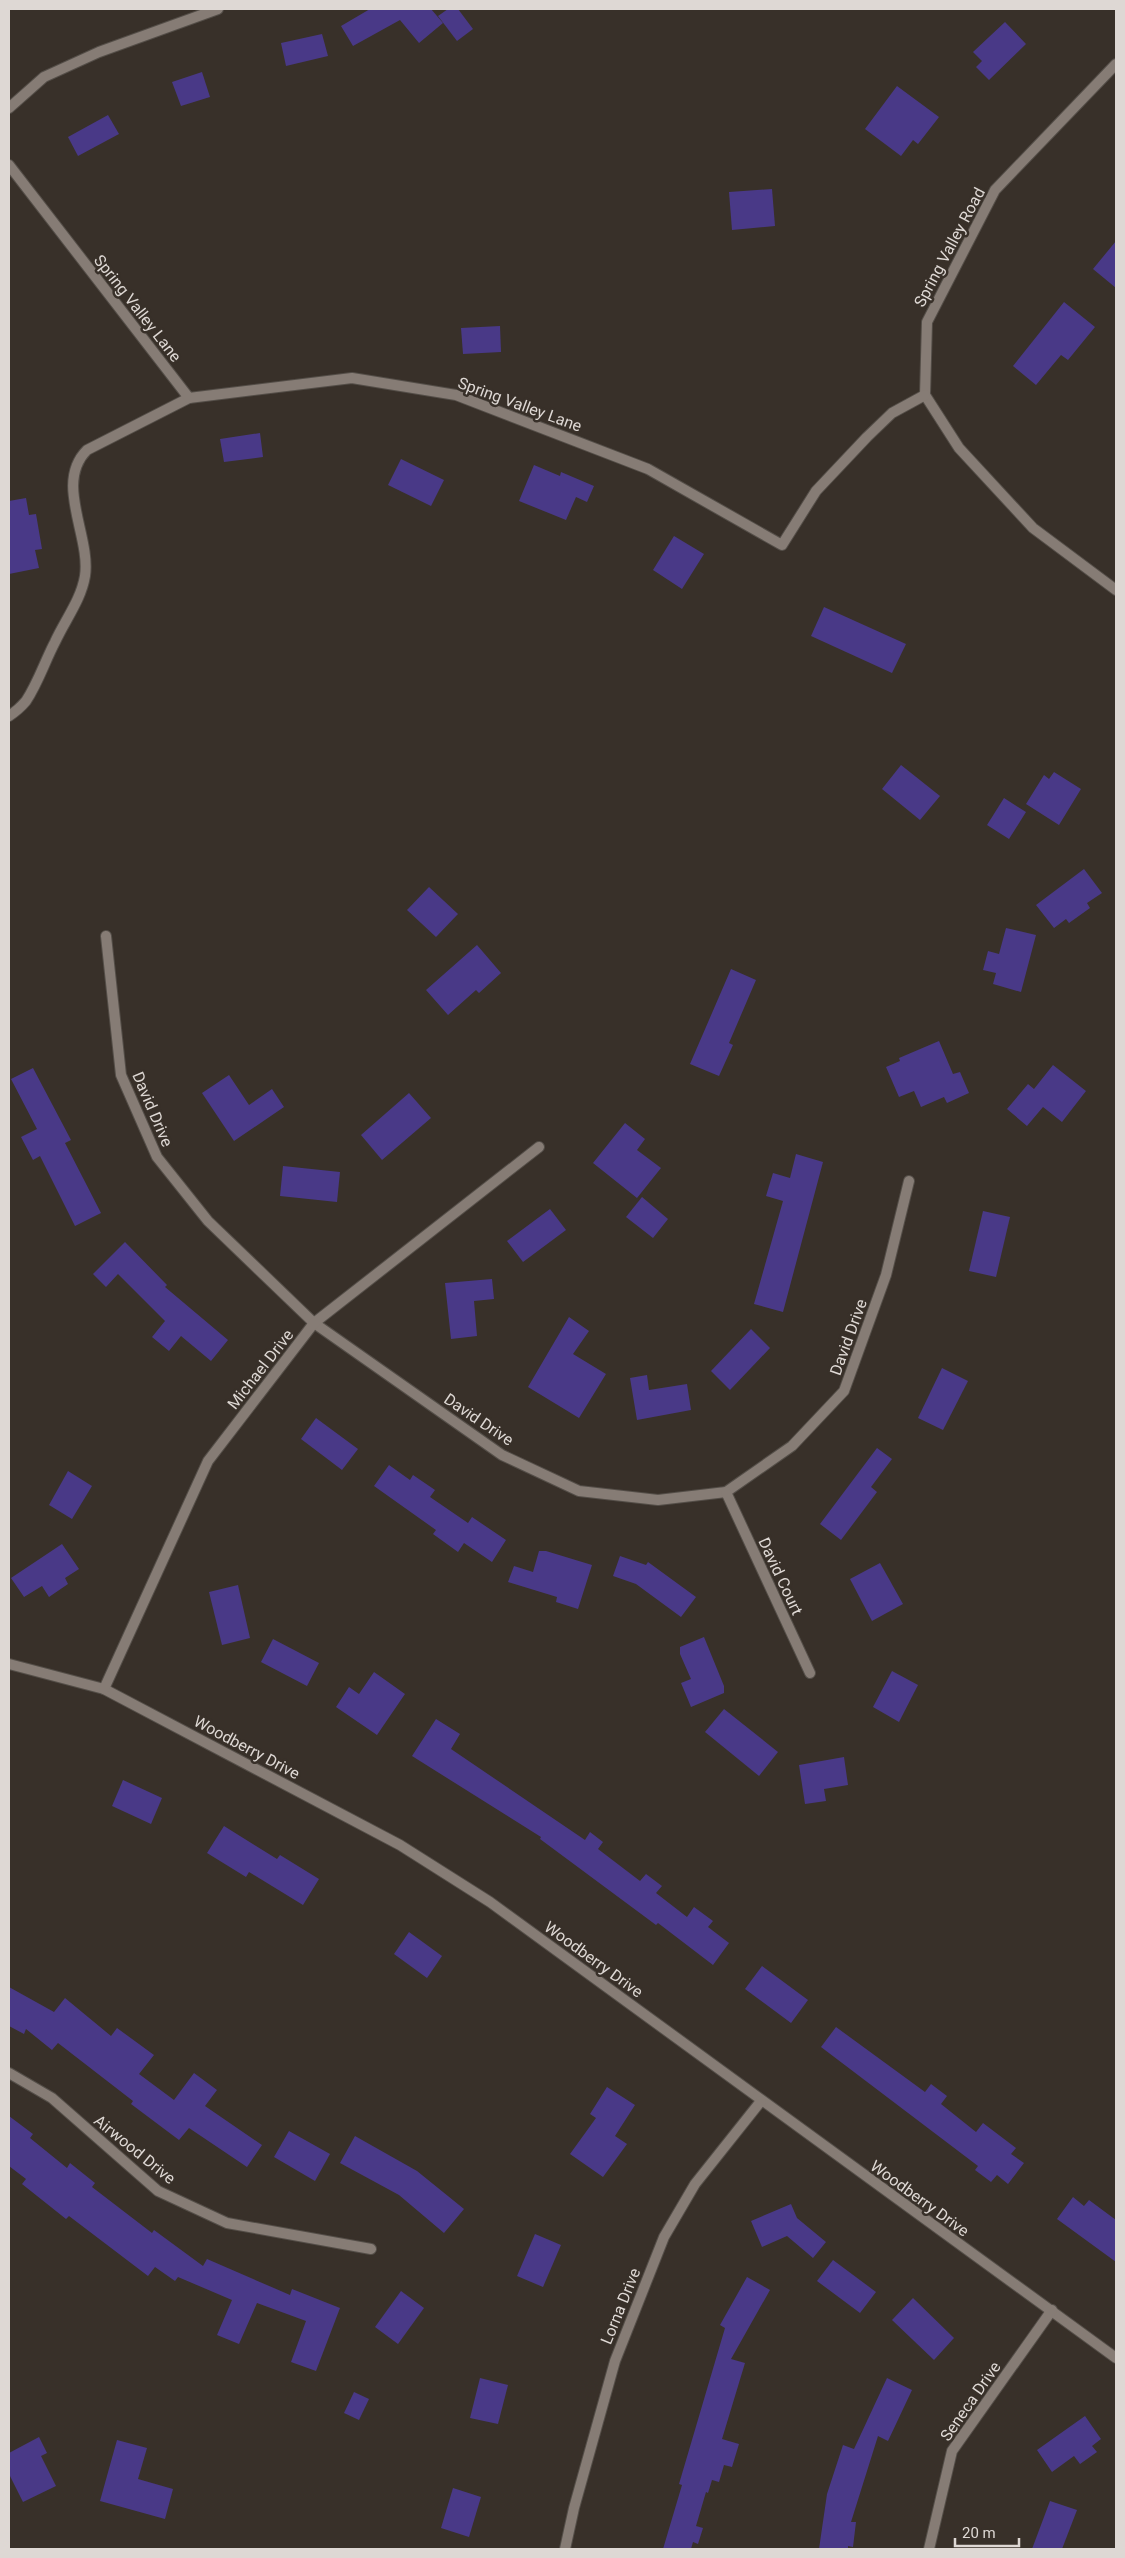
<svg xmlns="http://www.w3.org/2000/svg" width="1125" height="2558" font-family="Roboto,sans-serif">
<style>
.building{fill:#493987}
.lines{fill:none;stroke-linecap:round;stroke-linejoin:round}
.lane-casing{stroke:#544e48;stroke-width:12}
.street-casing{stroke:#544e48;stroke-width:12}
.lane{stroke:#867c75;stroke-width:10}
.street{stroke:#867c75;stroke-width:10}
.labels{text-anchor:middle;stroke-width:5;stroke-linejoin:round;paint-order:stroke}
.street-label{font-size:16px;fill:#ded8d4;stroke:#383029}
</style>
<rect width="100%" height="100%" fill="#383029"/>
<g class="building">
<polygon points="370,9 431,9 443,23 419,43 400,20 353,46 341,26"/>
<polygon points="448,9 458,9 473,29 457,41 438,16"/>
<polygon points="1005,22 1026,44 989,80 976,67 982,61 973,52"/>
<polygon points="322,34 328,56 286,66 281,43"/>
<polygon points="202,72 210,97 181,106 172,82"/>
<polygon points="897,86 939,117 918,144 913,140 901,156 865,129"/>
<polygon points="108,115 119,134 78,156 68,137"/>
<polygon points="772,189 775,226 732,230 729,192"/>
<polygon points="1116,241 1116,288 1093,269"/>
<polygon points="1064,302 1095,327 1068,360 1061,355 1036,385 1013,366"/>
<polygon points="500,326 501,352 463,354 461,328"/>
<polygon points="260,433 263,457 224,462 220,439"/>
<polygon points="401,459 444,480 431,506 388,485"/>
<polygon points="534,465 560,476 561,472 594,486 587,502 576,497 566,520 519,501"/>
<polygon points="26,498 29,515 36,514 42,549 35,550 39,568 9,574 9,501"/>
<polygon points="674,536 704,554 682,589 653,570"/>
<polygon points="824,607 906,644 892,673 811,636"/>
<polygon points="901,765 940,796 920,820 882,789"/>
<polygon points="1054,772 1081,789 1059,825 1026,804 1044,775 1049,779"/>
<polygon points="1004,798 1026,812 1009,839 987,825"/>
<polygon points="1084,869 1102,893 1087,903 1090,908 1069,923 1066,919 1054,928 1036,905"/>
<polygon points="429,887 458,914 436,937 407,910"/>
<polygon points="1006,928 1036,935 1021,992 993,984 996,973 983,970 988,951 999,954"/>
<polygon points="477,945 501,973 479,993 476,990 448,1015 426,990"/>
<polygon points="731,969 756,980 729,1043 733,1045 719,1076 690,1064"/>
<polygon points="939,1041 953,1074 960,1072 969,1093 947,1103 944,1097 921,1107 914,1091 899,1097 886,1067 900,1061 899,1058"/>
<polygon points="1053,1065 1086,1091 1062,1122 1043,1107 1027,1126 1007,1109 1028,1084 1034,1089"/>
<polygon points="33,1068 71,1140 65,1143 101,1213 75,1226 40,1156 33,1160 21,1137 37,1129 11,1079"/>
<polygon points="229,1075 249,1105 272,1089 284,1107 234,1141 202,1093"/>
<polygon points="409,1093 431,1118 382,1160 361,1135"/>
<polygon points="625,1123 645,1139 637,1150 661,1168 637,1198 593,1163"/>
<polygon points="796,1154 823,1162 783,1312 754,1304 783,1201 766,1196 773,1173 790,1178"/>
<polygon points="283,1166 340,1172 337,1202 280,1196"/>
<polygon points="642,1197 668,1219 653,1238 626,1217"/>
<polygon points="550,1209 566,1230 523,1262 507,1241"/>
<polygon points="983,1211 1010,1217 996,1277 969,1271"/>
<polygon points="125,1242 167,1285 165,1287 228,1340 211,1361 181,1336 169,1351 152,1337 165,1321 118,1274 106,1287 93,1274"/>
<polygon points="492,1279 494,1299 474,1301 477,1336 451,1339 445,1283"/>
<polygon points="569,1317 589,1331 573,1354 606,1374 579,1418 528,1387"/>
<polygon points="751,1329 770,1348 730,1390 711,1371"/>
<polygon points="942,1368 968,1381 943,1430 918,1418"/>
<polygon points="647,1375 649,1390 687,1384 691,1410 637,1420 630,1378"/>
<polygon points="316,1418 358,1449 342,1470 301,1439"/>
<polygon points="877,1448 892,1459 871,1487 877,1492 841,1540 820,1524"/>
<polygon points="389,1465 410,1480 413,1475 435,1490 430,1497 468,1523 472,1517 506,1540 492,1562 464,1543 458,1552 433,1534 436,1530 374,1486"/>
<polygon points="68,1471 92,1486 72,1519 49,1505"/>
<polygon points="62,1544 79,1569 65,1578 68,1584 49,1597 42,1586 24,1597 11,1578"/>
<polygon points="539,1551 546,1551 592,1565 578,1609 556,1602 557,1597 508,1582 514,1566 533,1572"/>
<polygon points="620,1556 646,1565 648,1562 696,1597 681,1617 636,1584 613,1576"/>
<polygon points="880,1563 903,1604 872,1621 850,1579"/>
<polygon points="238,1585 250,1638 222,1645 209,1592"/>
<polygon points="704,1637 724,1686 724,1693 691,1707 681,1683 691,1679 680,1654 680,1647"/>
<polygon points="273,1639 319,1663 307,1686 261,1662"/>
<polygon points="892,1671 918,1685 899,1722 873,1707"/>
<polygon points="374,1672 405,1694 377,1735 336,1707 349,1687 359,1694"/>
<polygon points="724,1709 778,1752 759,1776 705,1732"/>
<polygon points="436,1719 460,1734 451,1749 585,1840 590,1832 603,1842 598,1849 640,1881 646,1874 662,1886 656,1893 687,1917 694,1907 713,1921 708,1927 729,1943 713,1965 658,1923 656,1925 540,1839 541,1837 412,1756"/>
<polygon points="844,1757 848,1785 824,1789 826,1801 805,1804 799,1765"/>
<polygon points="123,1780 162,1798 151,1824 112,1806"/>
<polygon points="224,1826 277,1859 280,1855 319,1879 303,1905 249,1872 246,1877 207,1853"/>
<polygon points="409,1932 442,1956 427,1978 394,1954"/>
<polygon points="762,1966 808,2000 791,2023 745,1989"/>
<polygon points="9,1987 54,2012 65,1998 111,2036 117,2028 154,2055 139,2074 174,2100 194,2073 217,2090 205,2106 262,2145 247,2167 189,2128 179,2140 131,2104 133,2101 58,2043 52,2050 26,2029 24,2034 9,2026"/>
<polygon points="836,2027 925,2092 931,2084 947,2096 941,2104 976,2132 983,2123 1016,2148 1011,2154 1024,2163 1008,2184 997,2175 991,2182 975,2170 978,2166 821,2047"/>
<polygon points="607,2087 635,2105 615,2136 627,2144 603,2177 570,2154 596,2118 590,2114"/>
<polygon points="9,2116 33,2134 30,2138 67,2168 70,2163 95,2183 92,2187 152,2233 154,2230 203,2266 207,2259 290,2295 292,2289 340,2308 316,2371 291,2362 306,2321 257,2303 239,2344 217,2335 232,2300 178,2277 175,2281 155,2267 148,2276 69,2216 66,2219 22,2184 26,2179 9,2166"/>
<polygon points="289,2131 330,2154 315,2181 274,2157"/>
<polygon points="355,2136 417,2171 464,2209 444,2233 399,2195 340,2163"/>
<polygon points="1073,2197 1084,2206 1089,2200 1116,2220 1116,2262 1057,2219"/>
<polygon points="791,2204 797,2218 826,2242 813,2258 787,2236 762,2247 751,2221"/>
<polygon points="535,2234 561,2245 543,2287 517,2276"/>
<polygon points="833,2260 876,2292 860,2313 817,2281"/>
<polygon points="747,2277 770,2290 731,2359 745,2363 722,2439 739,2444 732,2467 724,2465 719,2482 712,2480 708,2493 706,2492 696,2526 703,2528 698,2544 693,2542 691,2549 663,2549 682,2485 679,2484 725,2328 720,2325"/>
<polygon points="401,2291 424,2308 398,2344 375,2327"/>
<polygon points="913,2298 954,2338 934,2360 892,2320"/>
<polygon points="480,2378 508,2385 498,2424 470,2418"/>
<polygon points="887,2378 912,2390 888,2441 878,2436 851,2522 856,2522 853,2547 848,2546 848,2549 819,2549 827,2494 843,2445 854,2449"/>
<polygon points="354,2392 369,2399 359,2420 344,2413"/>
<polygon points="1085,2416 1101,2439 1092,2446 1097,2452 1080,2464 1074,2456 1052,2472 1037,2450"/>
<polygon points="39,2437 47,2453 41,2456 56,2486 23,2502 9,2474 9,2453"/>
<polygon points="117,2440 147,2448 138,2479 173,2489 165,2519 100,2501"/>
<polygon points="453,2488 481,2497 469,2537 441,2528"/>
<polygon points="1050,2501 1077,2510 1062,2549 1032,2549"/>
</g>
<g class="lines">
<defs>
<path id="lane" d="M9 716C15 712 21 707 26 701 38 683 45 661 55 642 65 620 81 600 85 576 91 536 54 483 87 450L189 398"/>
<g id="street">
<polyline points="1116,64 995,190 927,322 925,395 959,448 1033,528 1116,590"/>
<polyline points="9,108 44,77 99,52 218,9"/>
<polyline points="9,165 189,398 352,378 456,395 648,469 782,545 816,491 867,437 892,413 925,395"/>
<polyline points="106,936 121,1075 157,1157 208,1221 314,1323 502,1455 579,1491 658,1500 726,1492 792,1446 844,1391 886,1275 909,1181"/>
<polyline points="726,1492 810,1673"/>
<polyline points="9,1664 104,1689 400,1845 490,1902 1116,2358"/>
<polyline points="104,1689 208,1461 314,1323 539,1147"/>
<polyline points="9,2073 52,2098 158,2191 227,2223 371,2249"/>
<polyline points="565,2549 574,2508 615,2361 664,2237 695,2184 761,2101"/>
<polyline points="929,2549 952,2451 1052,2310"/>
</g>
</defs>
<use href="#lane" class="lane-casing"/>
<use href="#street" class="street-casing"/>
<use href="#lane" class="lane"/>
<use href="#street" class="street"/>
</g>
<g class="labels">
<g class="street-label">
<text transform="translate(949 247) rotate(-62)" y="6">Spring Valley Road</text>
<text transform="translate(138 308) rotate(52)" y="6">Spring Valley Lane</text>
<text transform="translate(520 404) rotate(20)" y="6">Spring Valley Lane</text>
<text transform="translate(153 1109) rotate(67)" y="6">David Drive</text>
<text transform="translate(848 1337) rotate(-70)" y="6">David Drive</text>
<text transform="translate(260 1369) rotate(-52)" y="6">Michael Drive</text>
<text transform="translate(479 1419) rotate(34)" y="6">David Drive</text>
<text transform="translate(781 1576) rotate(65)" y="6">David Court</text>
<text transform="translate(247 1747) rotate(28)" y="6">Woodberry Drive</text>
<text transform="translate(594 1959) rotate(36)" y="6">Woodberry Drive</text>
<text transform="translate(135 2149) rotate(39)" y="6">Airwood Drive</text>
<text transform="translate(920 2198) rotate(36)" y="6">Woodberry Drive</text>
<text transform="translate(620 2306) rotate(-68)" y="6">Lorna Drive</text>
<text transform="translate(970 2401) rotate(-55)" y="6">Seneca Drive</text>
</g>
</g>
<rect width="1125" height="2558" fill="none" stroke="#ded8d4" stroke-width="20"/>
<path d="M955 2538v8h64v-8" fill="none" stroke="#ded8d4" stroke-width="2.5"/>
<text x="962" y="2538" font-size="15" fill="#ded8d4" stroke="#383029" stroke-width="4" paint-order="stroke">20 m</text>
</svg>
